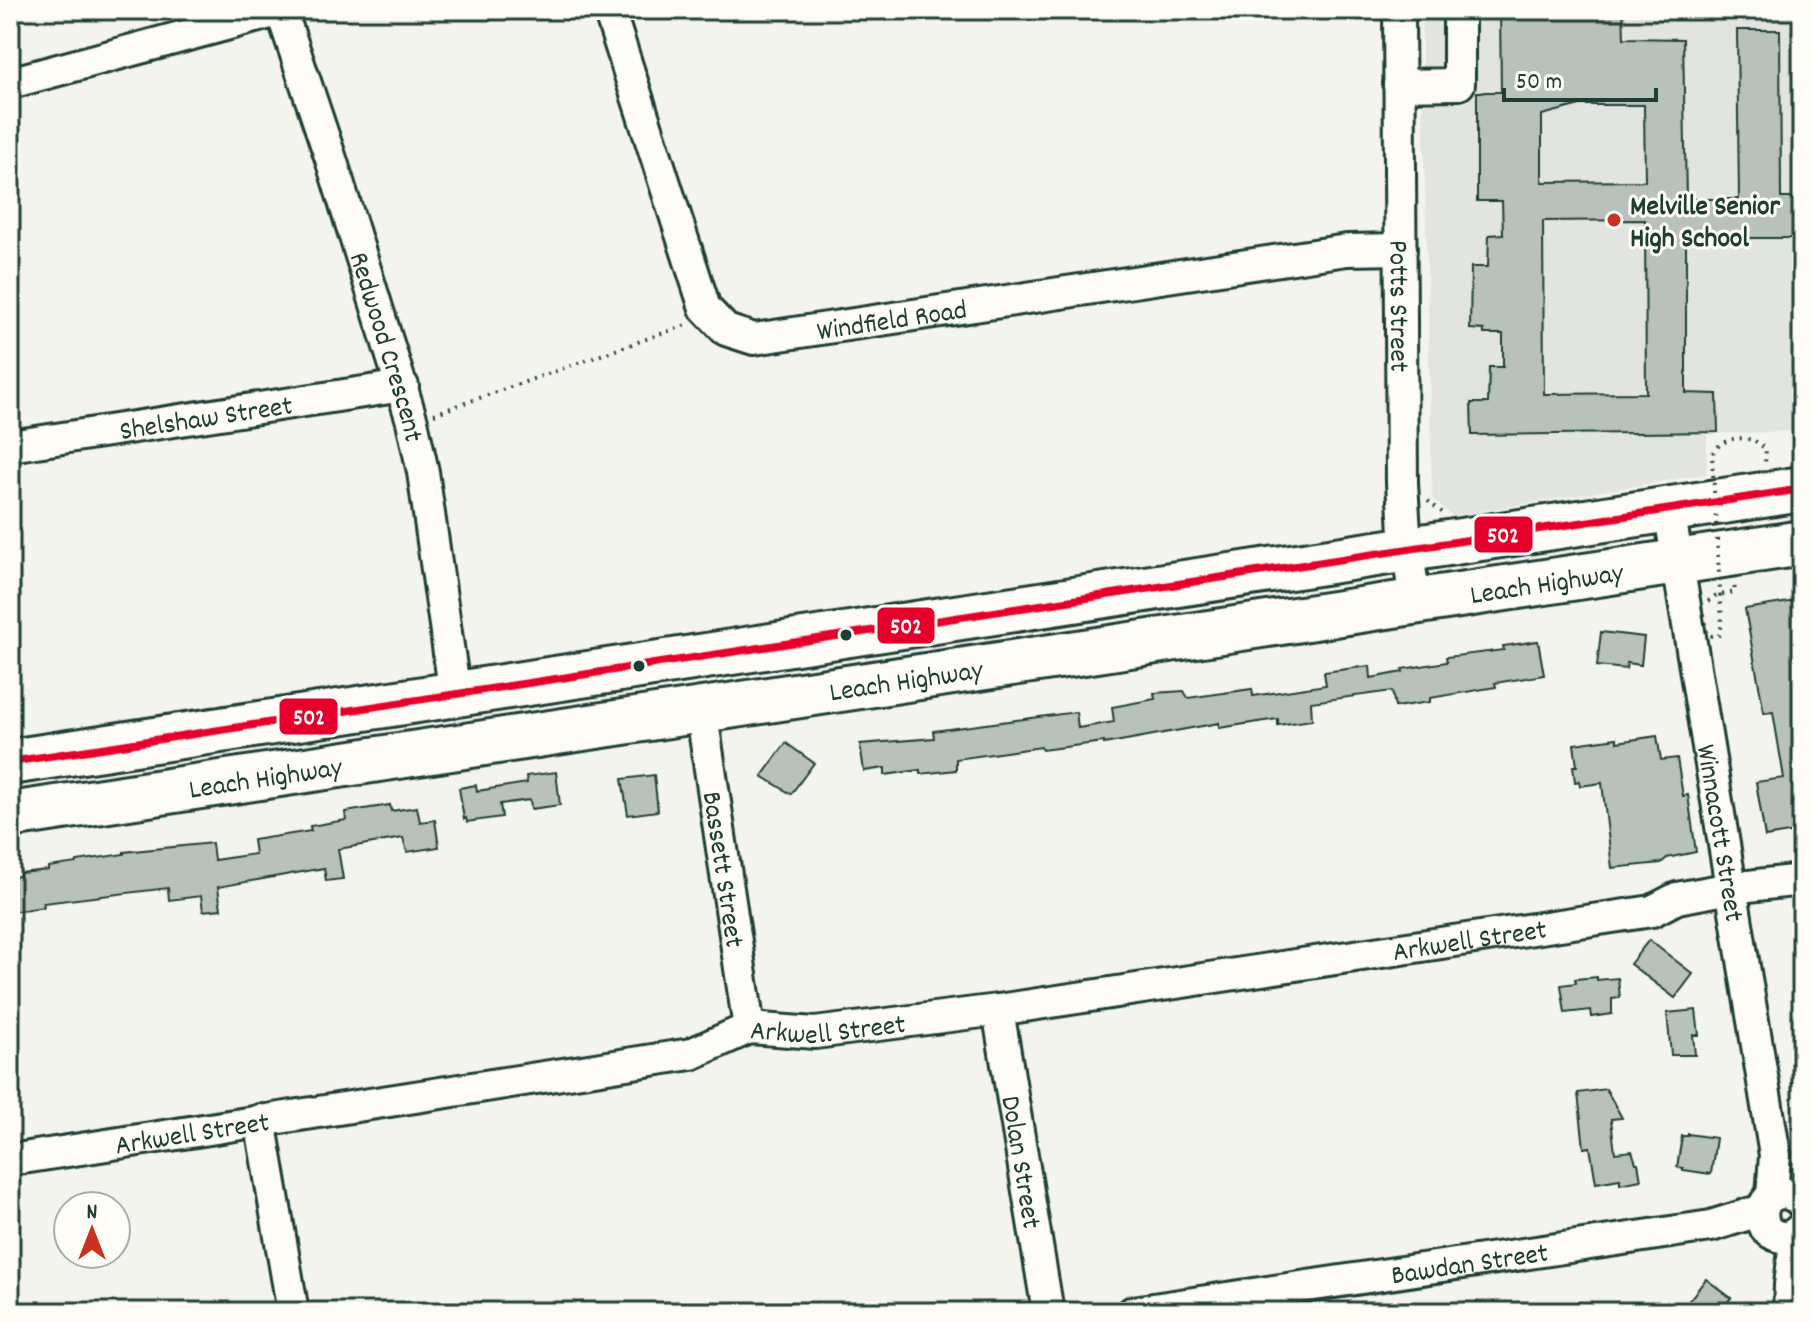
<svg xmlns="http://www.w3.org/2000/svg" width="1812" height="1322" font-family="Dekko,sans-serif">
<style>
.built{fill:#e2e5df}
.building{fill:#b9c1bb;stroke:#1f3d34;stroke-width:2;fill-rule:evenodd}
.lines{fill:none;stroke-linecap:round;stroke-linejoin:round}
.minor-casing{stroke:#1f3d34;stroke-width:36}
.highway-casing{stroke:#1f3d34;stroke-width:50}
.path{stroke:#1f3d34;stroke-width:4;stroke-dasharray:2 6;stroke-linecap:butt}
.minor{stroke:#fdfcf7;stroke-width:30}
.highway{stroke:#fdfcf7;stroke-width:44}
.path-bridge{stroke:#1f3d34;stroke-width:4;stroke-dasharray:2 6;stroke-linecap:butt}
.bus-1-casing{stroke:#fdfcf7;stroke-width:14}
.bus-1{stroke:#e4002b;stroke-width:8}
.poi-dot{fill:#c8321e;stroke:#fdfcf7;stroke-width:3}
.bus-dot{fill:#1f3d34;stroke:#fdfcf7;stroke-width:3}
.labels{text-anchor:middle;stroke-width:6;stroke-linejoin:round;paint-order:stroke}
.poi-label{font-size:28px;font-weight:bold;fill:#1f3d34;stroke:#fdfcf7;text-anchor:start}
.street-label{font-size:28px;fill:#1f3d34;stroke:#fdfcf7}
.line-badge{stroke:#fdfcf7;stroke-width:3}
.badge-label{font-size:22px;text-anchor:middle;font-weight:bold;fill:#fff}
</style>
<rect width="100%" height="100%" fill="#f4f4ef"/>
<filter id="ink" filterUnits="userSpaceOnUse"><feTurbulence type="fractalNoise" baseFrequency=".0125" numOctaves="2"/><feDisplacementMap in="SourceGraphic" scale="16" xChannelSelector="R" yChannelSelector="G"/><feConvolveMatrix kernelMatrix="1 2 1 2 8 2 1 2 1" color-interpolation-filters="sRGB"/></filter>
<g filter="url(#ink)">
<polygon class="built" points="1421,10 1802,10 1802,431 1707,434 1707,474 1452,516 1432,498"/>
<g class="building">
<path d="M1500 10H1623L1624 38 1683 39 1686 199H1739L1737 30H1780L1781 198H1795L1796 238H1686V393L1717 394 1718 432 1472 435 1471 403H1488L1489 367H1503V334H1484V330L1470 329 1471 267H1488L1489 235 1503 234 1502 201H1477V92H1501ZM1580 105H1644L1645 181 1542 182V115ZM1645 220 1646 393 1544 394 1543 221Z"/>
<polygon points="1802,600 1802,748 1797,749 1802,783 1802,831 1765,837 1756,782 1784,778 1773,712 1764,713 1745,609"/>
<polygon points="1601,632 1644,637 1641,665 1627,663 1626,669 1597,666"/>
<polygon points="1538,641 1544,675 1495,683 1496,687 1430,698 1430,702 1395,707 1392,691 1311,702 1312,720 1278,725 1278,719 1219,728 1219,723 1104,744 1104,742 1042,750 1041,747 956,759 956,770 920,774 920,770 885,775 885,768 864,771 860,744 934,738 933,731 1076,712 1078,728 1114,722 1112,707 1155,699 1154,693 1184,691 1188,698 1252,689 1253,696 1326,685 1324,672 1370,666 1371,678 1403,672 1402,669 1447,662 1446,657 1504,650 1503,646"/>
<polygon points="1657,736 1661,760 1677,758 1683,796 1688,795 1696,852 1667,858 1661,863 1612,868 1602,783 1580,786 1579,781 1575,782 1573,766 1577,766 1574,744 1617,738 1617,742"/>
<polygon points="786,743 814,763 791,794 762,776"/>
<polygon points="556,772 560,805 531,809 530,800 500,804 502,817 467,822 466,818 464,819 459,788 476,785 477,791 527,783 526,776"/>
<polygon points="654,775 658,811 628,815 622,779"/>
<polygon points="390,805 391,811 417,807 420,822 435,820 439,847 407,852 403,838 338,849 343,879 326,881 324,868 218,887 221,909 203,911 201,896 169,900 168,888 43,903 44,907 10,912 10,877 20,876 20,873 48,870 48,867 77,863 77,861 124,854 124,852 212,843 214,860 255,854 253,840 311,831 310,826 346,820 345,812"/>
<polygon points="1649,940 1693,974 1675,998 1630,964"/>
<polygon points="1597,977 1597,980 1618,978 1620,998 1612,999 1612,1014 1592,1017 1591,1010 1565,1013 1561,985 1576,983 1575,979"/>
<polygon points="1696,1010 1699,1035 1693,1035 1695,1055 1671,1055 1667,1013"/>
<polygon points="1606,1089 1622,1118 1611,1119 1615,1153 1632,1151 1636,1163 1638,1163 1641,1180 1620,1184 1620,1179 1596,1183 1590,1147 1584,1148 1578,1093"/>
<polygon points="1688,1134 1716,1138 1711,1174 1683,1170 1683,1168 1677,1167 1682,1136 1688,1136"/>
<polygon points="1706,1279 1731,1298 1719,1312 1680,1312"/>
</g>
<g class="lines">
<defs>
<g id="minor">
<path id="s1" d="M609 10 705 308 726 330 754 339 1347 250 1401 249"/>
<path id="s2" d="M1399 10 1402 483 1405 532 1415 601"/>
<path id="s3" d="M10 83 281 10 331 159 412 421 423 472 455 695"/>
<polyline points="1399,85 1459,84 1459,10"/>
<path id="s4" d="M10 446 403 386"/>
<path id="s5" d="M1669 509 1775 1155 1772 1196"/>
<path id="s6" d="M701 709 749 1028"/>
<path id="s7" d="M998 1010 1048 1312"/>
<polyline points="260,1120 293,1312"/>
<path id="s8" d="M10 1160 691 1054 749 1028 815 1033 998 1010 1652 911 1677 898 1731 888 1802 880"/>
<path d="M1802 1203C1781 1180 1752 1201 1766 1229 1778 1240 1791 1240 1802 1227"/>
<path id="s9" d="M1133 1312 1711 1226 1762 1210"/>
<polyline points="1789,1312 1790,1285 1796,1233"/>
</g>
<g id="highway">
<polyline points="10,762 1802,489"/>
<path id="s10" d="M10 815 1802 543"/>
</g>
</defs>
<use href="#minor" class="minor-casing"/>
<use href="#highway" class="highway-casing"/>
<g class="path">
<polyline points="434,414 686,325"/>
<polyline points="1755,441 1766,449 1765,464"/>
<polyline points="1428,501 1443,513"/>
<polyline points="1708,601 1715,596 1735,592 1734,582"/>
</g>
<use href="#minor" class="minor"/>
<use href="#highway" class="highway"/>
<path class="path-bridge" d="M1704 614 1707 634 1715 637 1719 635 1722 624 1712 455C1720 439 1738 435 1755 441"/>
<defs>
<polyline id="bus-1" points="10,762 1802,489"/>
</defs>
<use href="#bus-1" class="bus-1-casing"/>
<use href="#bus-1" class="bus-1"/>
</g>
</g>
<circle class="poi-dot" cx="1614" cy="220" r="8"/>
<g class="bus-dot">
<circle cx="846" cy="635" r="7"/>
<circle cx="639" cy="666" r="7"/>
</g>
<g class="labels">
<g class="poi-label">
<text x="1630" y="214">Melville Senior<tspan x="1630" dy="32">High School</tspan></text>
</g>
<g class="street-label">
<text dy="10" stroke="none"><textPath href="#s2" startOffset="296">Potts Street</textPath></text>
<text dy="10" stroke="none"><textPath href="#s1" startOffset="512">Windfield Road</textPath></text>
<text dy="10" stroke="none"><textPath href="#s3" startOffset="634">Redwood Crescent</textPath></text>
<text dy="10" stroke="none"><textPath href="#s4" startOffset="198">Shelshaw Street</textPath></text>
<text dy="10" stroke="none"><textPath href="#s10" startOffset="1554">Leach Highway</textPath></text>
<text dy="10" stroke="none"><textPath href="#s10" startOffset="906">Leach Highway</textPath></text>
<text dy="10" stroke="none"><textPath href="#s10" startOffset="258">Leach Highway</textPath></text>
<text dy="10" stroke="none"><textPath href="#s5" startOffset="328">Winnacott Street</textPath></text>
<text dy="10" stroke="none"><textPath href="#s6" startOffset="162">Bassett Street</textPath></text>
<text dy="10" stroke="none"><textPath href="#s8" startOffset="1480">Arkwell Street</textPath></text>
<text dy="10" stroke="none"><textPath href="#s8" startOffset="832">Arkwell Street</textPath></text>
<text dy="10" stroke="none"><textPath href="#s8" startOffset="184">Arkwell Street</textPath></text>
<text dy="10" stroke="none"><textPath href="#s7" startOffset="154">Dolan Street</textPath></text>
<text dy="10" stroke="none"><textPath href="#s9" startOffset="340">Bawdan Street</textPath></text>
</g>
</g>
<g class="line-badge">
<rect x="1473" y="515" width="61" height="39" rx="8" fill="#e4002b"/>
<rect x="876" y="606" width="60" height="39" rx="8" fill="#e4002b"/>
<rect x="278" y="697" width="61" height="39" rx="8" fill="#e4002b"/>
</g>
<g class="badge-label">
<text x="1503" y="542">502</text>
<text x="906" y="633">502</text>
<text x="309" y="724">502</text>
</g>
<rect width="1812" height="1322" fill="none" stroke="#fdfcf7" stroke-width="40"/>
<rect x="20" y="20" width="1772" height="1282" fill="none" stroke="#1f3d34" stroke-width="3" filter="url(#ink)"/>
<g transform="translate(92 1230)"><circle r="38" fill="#fdfcf7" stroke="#a4b0a9" stroke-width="2"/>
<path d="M0-6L14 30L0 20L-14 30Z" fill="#c8321e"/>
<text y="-12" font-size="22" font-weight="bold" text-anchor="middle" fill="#1f3d34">N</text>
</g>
<path d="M1504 88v12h152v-12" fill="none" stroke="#1f3d34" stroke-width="4"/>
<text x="1516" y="88" font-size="24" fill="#1f3d34" stroke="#fdfcf7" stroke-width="6" paint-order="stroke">50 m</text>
</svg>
